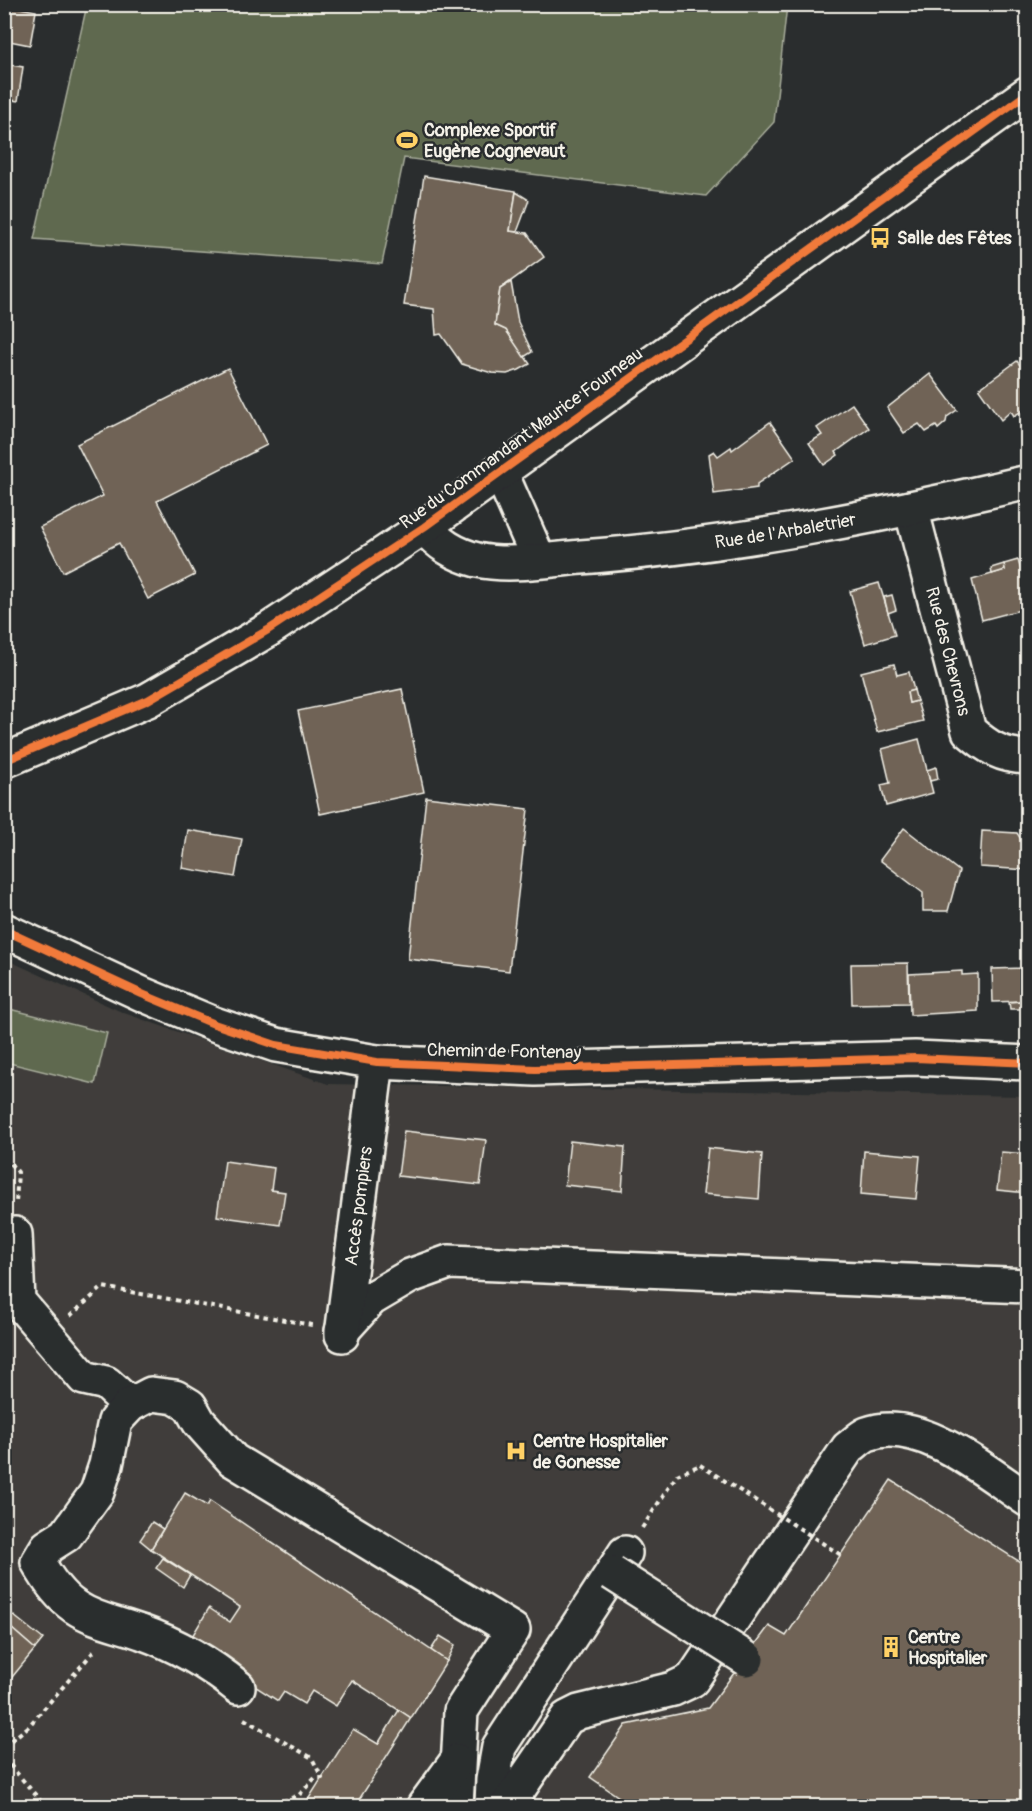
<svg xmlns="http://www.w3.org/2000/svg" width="1032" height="1811" font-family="Pangolin,sans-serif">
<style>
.built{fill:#3f3e3a}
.green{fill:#5e6950;stroke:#a9ad9c;stroke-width:1.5}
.building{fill:#6f6456;stroke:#f4f1e8;stroke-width:1.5}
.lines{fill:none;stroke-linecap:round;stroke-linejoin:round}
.minor-casing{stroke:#f4f1e8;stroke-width:38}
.path{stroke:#f4f1e8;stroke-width:4;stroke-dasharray:4.5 4.5;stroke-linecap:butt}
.minor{stroke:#2a2d2e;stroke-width:33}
.minor-bridge-casing{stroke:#f4f1e8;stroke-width:38;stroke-linecap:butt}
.path-bridge{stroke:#f4f1e8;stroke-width:4;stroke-dasharray:4.5 4.5;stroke-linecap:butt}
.minor-bridge{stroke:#2a2d2e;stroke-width:33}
.cycleway-casing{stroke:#2a2d2e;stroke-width:11}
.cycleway{stroke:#f17a3a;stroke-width:8}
.labels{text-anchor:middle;stroke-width:5;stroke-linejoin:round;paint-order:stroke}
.poi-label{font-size:18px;font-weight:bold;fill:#f4f1e8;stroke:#2a2d2e;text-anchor:start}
.street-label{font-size:18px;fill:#f4f1e8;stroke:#2a2d2e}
</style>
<rect width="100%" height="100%" fill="#2a2d2e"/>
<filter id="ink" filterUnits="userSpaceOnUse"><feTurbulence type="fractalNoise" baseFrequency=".0167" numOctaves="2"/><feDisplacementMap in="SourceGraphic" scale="12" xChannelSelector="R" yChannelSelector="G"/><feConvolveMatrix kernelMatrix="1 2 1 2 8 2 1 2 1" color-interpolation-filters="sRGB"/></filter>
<g filter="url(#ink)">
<polygon class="built" points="5,959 124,1013 328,1084 1027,1096 1027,1806 5,1806"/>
<g class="green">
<polygon points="87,5 87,4 787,5 774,122 706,196 404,158 382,264 34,239"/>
<polygon points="5,1008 107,1033 95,1084 5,1062"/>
</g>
<g class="building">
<polygon points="4,5 36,11 30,45 4,40"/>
<polygon points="4,64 23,67 18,101 4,99"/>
<polygon points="424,176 516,191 510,231 527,233 544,257 500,289 495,325 506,330 530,364 519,370 507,374 492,373 462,364 441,334 436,335 434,309 404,305"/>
<polygon points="516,192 529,200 517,232 510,231"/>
<polygon points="511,282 518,322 532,352 524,357 506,330 495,325 500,289"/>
<polygon points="1017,361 1028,376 1028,407 1014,416 1011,411 1001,420 979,389"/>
<polygon points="228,368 267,445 157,501 195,575 148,599 119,543 63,572 40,527 103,496 77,444"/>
<polygon points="930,374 957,410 947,417 946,422 938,429 936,426 926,432 919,424 904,433 887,408"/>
<polygon points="852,404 869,428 836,452 838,455 824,465 809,443 822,435 817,428"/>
<polygon points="770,422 795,458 757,484 757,488 714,494 709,454 714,451 718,456 731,447 732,450"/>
<polygon points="1018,560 1028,594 1028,608 982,620 972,580 1005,570 1004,564"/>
<polygon points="1004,564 1005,570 992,574 991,568"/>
<polygon points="879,583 895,635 865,644 850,591"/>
<polygon points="892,595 896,610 888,613 884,597"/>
<polygon points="894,664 897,675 909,672 914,690 907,692 909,703 917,701 923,721 877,732 861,672"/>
<polygon points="402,689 424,792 320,814 298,711"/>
<polygon points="914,690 917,701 909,703 907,692"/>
<polygon points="919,739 933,793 886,806 881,785 890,783 882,749"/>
<polygon points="936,767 938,779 930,781 927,770"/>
<polygon points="426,797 528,809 509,971 408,959"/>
<polygon points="904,828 959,871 948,911 923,911 923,893 880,860"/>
<polygon points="188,830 242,839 235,877 182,868"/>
<polygon points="982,831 1017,833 1021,839 1028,839 1028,870 980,867"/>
<polygon points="908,963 909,1003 852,1004 851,964"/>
<polygon points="1028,968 1028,1009 1022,1009 1022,1001 993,1002 992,969"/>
<polygon points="962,971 962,975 978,974 978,1011 910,1015 909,974"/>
<polygon points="1022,1001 1022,1009 1010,1009 1009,1002"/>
<polygon points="404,1131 486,1140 480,1185 398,1176"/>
<polygon points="570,1141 625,1147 622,1191 565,1185"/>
<polygon points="708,1148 762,1154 759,1199 703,1194"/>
<polygon points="864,1151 920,1156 916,1199 861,1194"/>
<polygon points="1001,1152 1028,1154 1028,1193 997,1190"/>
<polygon points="225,1161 274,1168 271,1190 285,1192 280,1225 217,1216"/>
<polygon points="891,1480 1028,1567 1028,1806 721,1806 711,1800 707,1806 632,1806 590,1777 626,1725 708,1708 769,1626 786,1636"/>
<polygon points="185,1493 207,1506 210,1501 447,1661 411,1718 352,1680 336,1706 312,1691 304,1704 284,1692 278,1701 188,1643 209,1608 230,1622 240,1607 151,1549"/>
<polygon points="152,1522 163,1529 151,1549 140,1540"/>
<polygon points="163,1558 190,1575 183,1587 156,1568"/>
<polygon points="4,1608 43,1639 35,1649 4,1622"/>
<polygon points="4,1622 35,1649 4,1687"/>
<polygon points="440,1636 455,1645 447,1661 431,1650"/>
<polygon points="399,1710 411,1718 355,1806 304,1806 353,1729 378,1744"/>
</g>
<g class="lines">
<defs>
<g id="minor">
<polyline points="496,473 507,487 539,560"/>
<path id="s1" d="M911 508 969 731C989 748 1001 756 1028 757"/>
<path id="s2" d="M424 527C439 544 454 554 477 560 509 567 547 560 581 557 729 546 882 516 1028 482"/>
<polyline points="4,761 148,700 268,630 424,527 1028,93"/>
<polyline points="4,930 142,994 214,1024 276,1045 377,1062 535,1069 915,1058 1028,1063"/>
<polyline points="15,1234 18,1301 84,1378 106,1383 130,1405"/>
<polyline points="342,1331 371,1299 410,1276 449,1262 1028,1286"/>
<path id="s3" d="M342 1335 377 1062"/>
<path d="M238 1687C210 1664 175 1644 141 1632 89 1615 67 1615 38 1562L47 1547 66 1535 97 1492 106 1465 115 1421 130 1405 151 1394 175 1397 190 1406 199 1422 233 1460 513 1630 461 1711 456 1806"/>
<polyline points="424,1806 457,1761"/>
<polyline points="492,1806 493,1780 499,1747 625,1553"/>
<path d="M507 1806 567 1718 579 1712 673 1689 692 1680 848 1448C854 1444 860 1437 867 1434 919 1414 987 1473 1028 1500"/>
</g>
</defs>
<use href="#minor" class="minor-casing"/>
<g class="path">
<polyline points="4,1157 18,1172 16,1203"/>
<polyline points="70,1316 103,1287 312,1325"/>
<polyline points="642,1528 677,1475 700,1465"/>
<polyline points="244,1719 312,1758 322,1778 315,1778 299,1795 271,1806"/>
<polyline points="4,1746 28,1727 95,1650"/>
<polyline points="4,1758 45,1806"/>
<polyline points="175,1806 184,1802 201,1806"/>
</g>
<use href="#minor" class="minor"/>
<defs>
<polyline id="minor-bridge" points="612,1573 747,1659"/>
</defs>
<use href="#minor-bridge" class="minor-bridge-casing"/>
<polyline class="path-bridge" points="700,1465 841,1555"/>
<use href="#minor-bridge" class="minor-bridge"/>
<defs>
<g id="cycleway">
<polyline points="4,761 148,700 268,630 424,527 1028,93"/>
<polyline points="4,930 142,994 214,1024 276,1045 377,1062 535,1069 915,1058 1028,1063"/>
</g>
</defs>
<use href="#cycleway" class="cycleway-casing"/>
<use href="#cycleway" class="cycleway"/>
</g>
</g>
<defs>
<symbol id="stadium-bare" viewBox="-9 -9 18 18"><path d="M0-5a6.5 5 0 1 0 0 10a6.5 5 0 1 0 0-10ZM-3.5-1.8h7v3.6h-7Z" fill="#ffd166" stroke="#2a2d2e" stroke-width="2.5" paint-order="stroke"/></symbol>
<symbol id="bus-bare" viewBox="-9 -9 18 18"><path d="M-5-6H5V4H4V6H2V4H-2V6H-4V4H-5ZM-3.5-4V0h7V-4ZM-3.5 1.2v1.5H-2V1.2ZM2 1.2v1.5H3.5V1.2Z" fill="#ffd166" stroke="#2a2d2e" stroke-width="2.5" paint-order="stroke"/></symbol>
<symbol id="hospital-bare" viewBox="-9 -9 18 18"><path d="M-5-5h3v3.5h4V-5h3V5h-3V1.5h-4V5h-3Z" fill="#ffd166" stroke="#2a2d2e" stroke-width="2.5" paint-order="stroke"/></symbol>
<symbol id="building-bare" viewBox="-9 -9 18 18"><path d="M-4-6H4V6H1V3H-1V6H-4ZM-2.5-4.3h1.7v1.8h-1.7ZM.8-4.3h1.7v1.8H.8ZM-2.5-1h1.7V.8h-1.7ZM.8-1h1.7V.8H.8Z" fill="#ffd166" stroke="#2a2d2e" stroke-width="2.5" paint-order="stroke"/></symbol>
</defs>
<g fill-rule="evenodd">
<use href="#stadium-bare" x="392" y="125" width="30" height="30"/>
<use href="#bus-bare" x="865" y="223" width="30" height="30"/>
<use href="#hospital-bare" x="501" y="1436" width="30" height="30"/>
<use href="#building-bare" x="876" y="1632" width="30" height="30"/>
</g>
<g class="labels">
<g class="poi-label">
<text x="424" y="136">Complexe Sportif<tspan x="424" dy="21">Eugène Cognevaut</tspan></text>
<text x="897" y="244">Salle des Fêtes</text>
<text x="533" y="1447">Centre Hospitalier<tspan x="533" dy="21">de Gonesse</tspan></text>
<text x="908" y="1643">Centre<tspan x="908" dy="21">Hospitalier</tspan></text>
</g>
<g class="street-label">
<text transform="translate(521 438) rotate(-36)" y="6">Rue du Commandant Maurice Fourneau</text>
<text dy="6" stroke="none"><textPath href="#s2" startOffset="374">Rue de l'Arbaletrier</textPath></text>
<text dy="6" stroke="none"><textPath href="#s1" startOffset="148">Rue des Chevrons</textPath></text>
<text transform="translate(504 1051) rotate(1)" y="6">Chemin de Fontenay</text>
<text dy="6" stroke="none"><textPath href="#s3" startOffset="130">Accès pompiers</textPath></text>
</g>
</g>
<rect width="1032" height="1811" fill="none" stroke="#2a2d2e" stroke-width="24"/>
<rect x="12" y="12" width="1008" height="1787" fill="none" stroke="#f4f1e8" stroke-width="2" filter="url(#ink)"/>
</svg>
